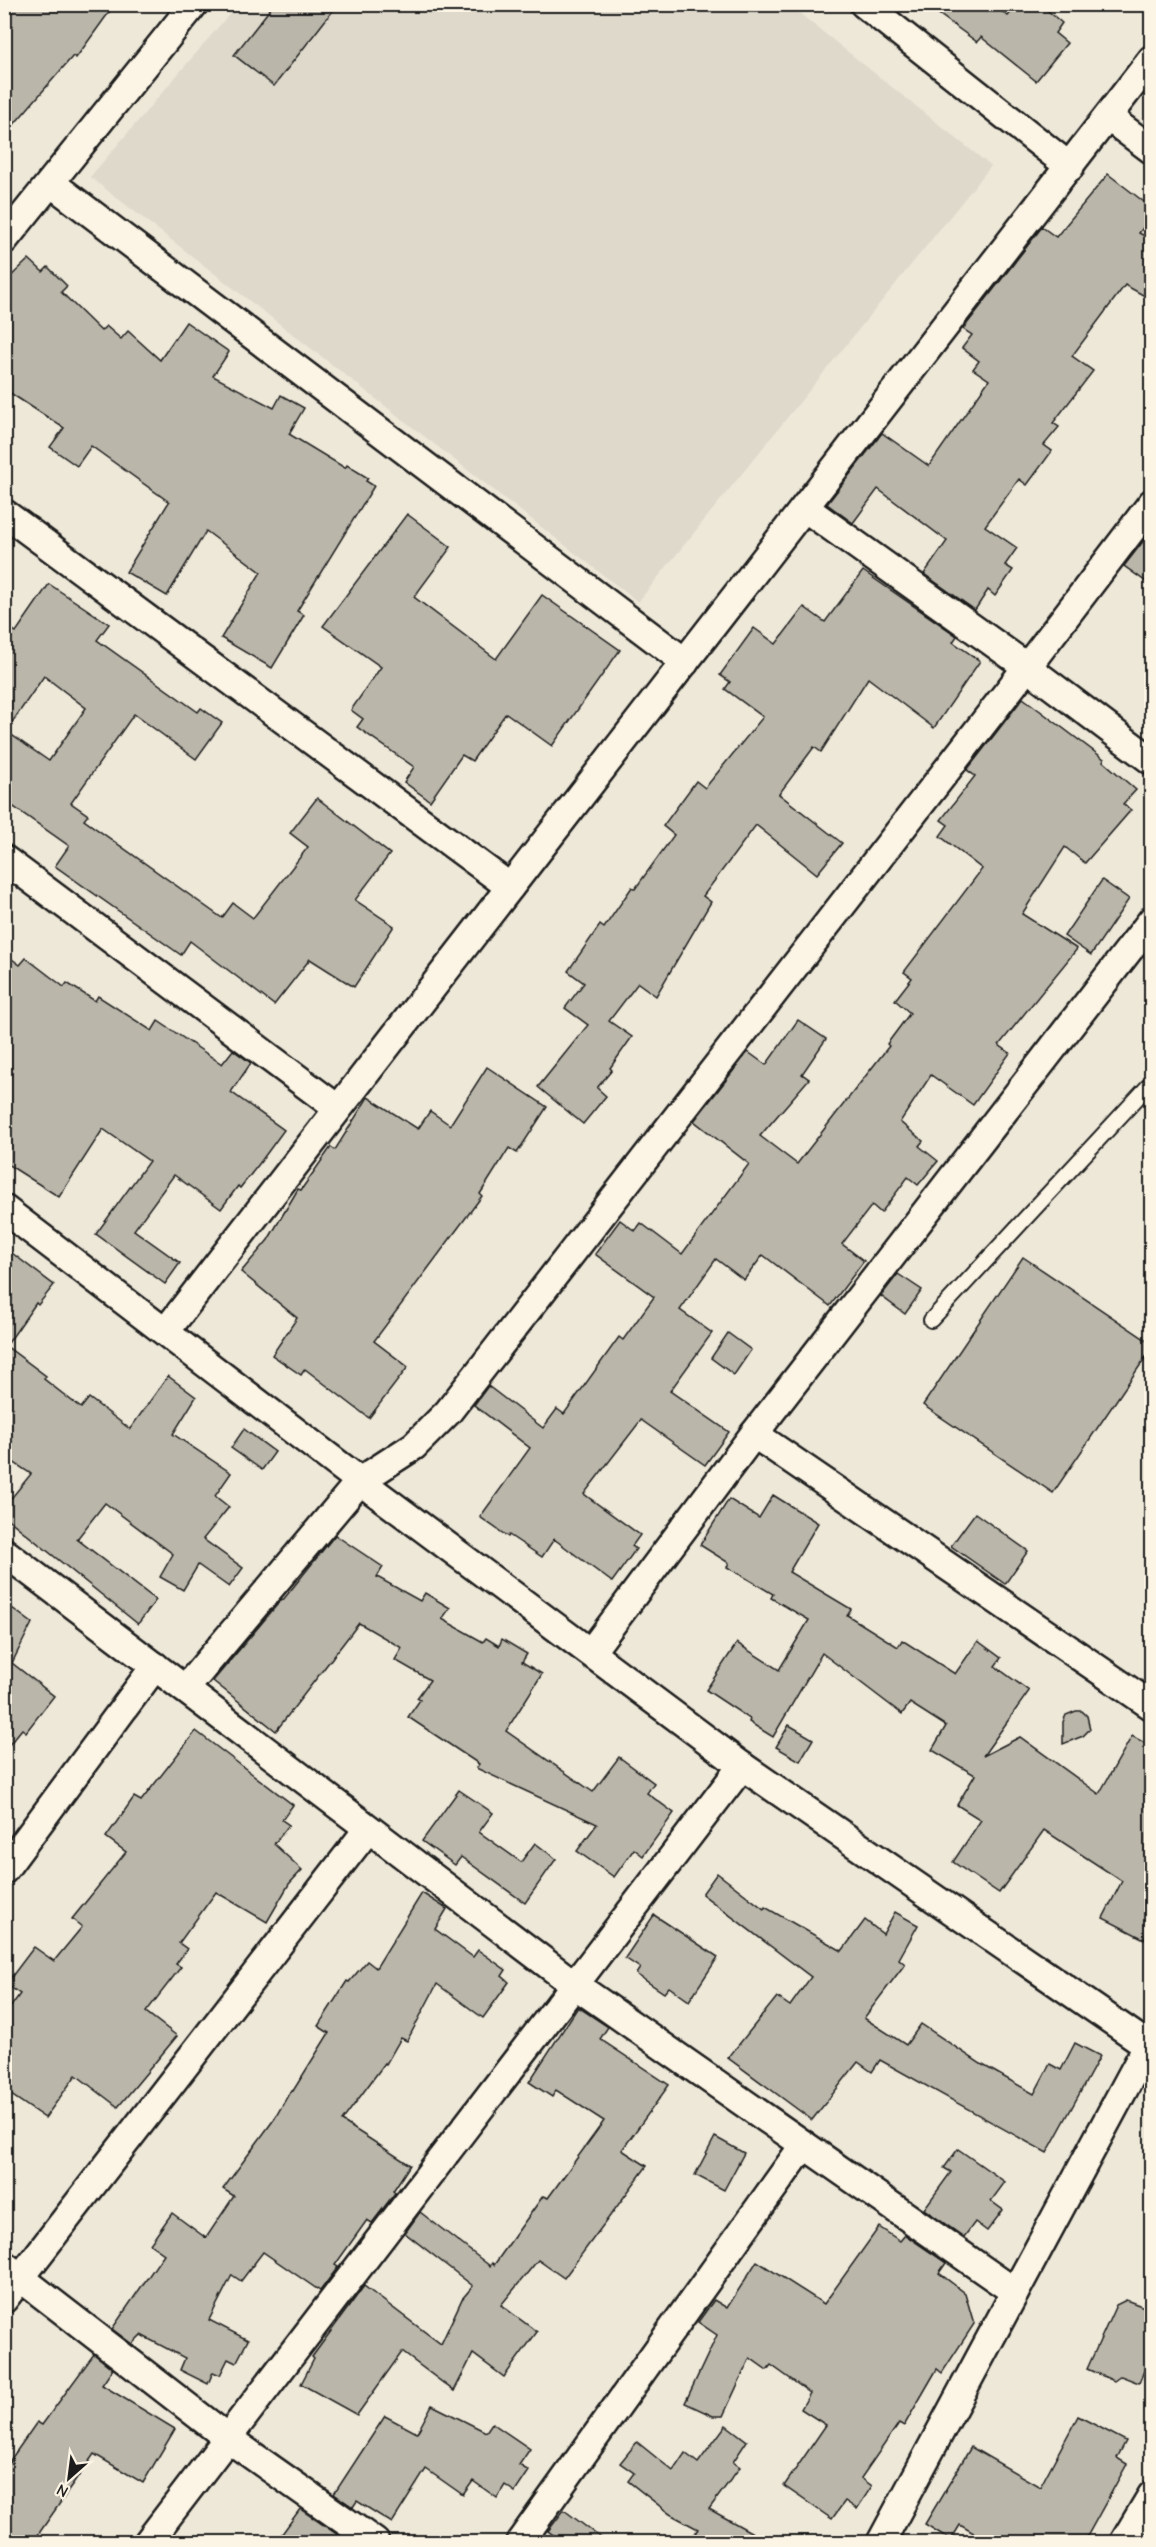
<svg xmlns="http://www.w3.org/2000/svg" width="1156" height="2547" font-family="'Comic Neue',sans-serif">
<style>
.built{fill:#ded9cb}
.building{fill:#bab6aa;stroke:#1c1c1c;stroke-width:1.5;fill-rule:evenodd}
.lines{fill:none;stroke-linecap:round;stroke-linejoin:round}
.service-casing{stroke:#1c1c1c;stroke-width:18}
.minor-casing{stroke:#1c1c1c;stroke-width:32}
.service{stroke:#fcf5e5;stroke-width:14}
.minor{stroke:#fcf5e5;stroke-width:27}
</style>
<rect width="100%" height="100%" fill="#eee8d9"/>
<filter id="ink" filterUnits="userSpaceOnUse"><feTurbulence type="fractalNoise" baseFrequency=".0167" numOctaves="2"/><feDisplacementMap in="SourceGraphic" scale="12" xChannelSelector="R" yChannelSelector="G"/><feConvolveMatrix kernelMatrix="1 2 1 2 8 2 1 2 1" color-interpolation-filters="sRGB"/></filter>
<g filter="url(#ink)">
<polygon class="built" points="238,4 789,5 991,166 638,602 90,177"/>
<g class="building">
<polygon points="4,4 115,4 76,58 73,56 4,136"/>
<polygon points="274,4 338,4 274,86 234,55"/>
<polygon points="925,4 992,4 1008,16 1018,4 1040,4 1062,23 1055,33 1067,43 1036,81 981,37 977,42"/>
<polygon points="1108,174 1152,208 1152,216 1139,233 1152,240 1152,300 1125,285 1072,356 1093,371 1053,423 1059,427 1044,445 1052,451 1027,485 1019,479 985,526 1017,548 1005,565 1013,570 995,596 988,590 975,610 924,574 947,541 878,489 853,523 827,504 882,433 929,466 989,380 973,369 979,361 962,348 972,335 963,329 1042,227 1056,237"/>
<polygon points="29,259 43,272 48,267 67,286 61,292 101,331 106,326 121,339 128,331 160,360 186,322 229,352 213,376 274,408 281,395 304,408 289,434 345,468 347,465 368,478 366,481 374,486 297,611 304,615 272,668 221,638 261,572 206,531 167,596 126,572 169,502 91,446 77,466 50,447 64,428 4,389 4,283"/>
<polygon points="407,514 451,547 414,597 496,659 542,595 620,650 552,746 506,713 472,761 462,755 430,801 404,782 414,767 357,727 363,719 351,710 381,667 323,626"/>
<polygon points="1152,530 1152,586 1124,566"/>
<polygon points="863,571 957,636 953,642 980,661 934,728 868,678 821,752 814,747 779,794 842,843 817,874 756,825 703,896 711,902 656,996 638,983 609,1021 632,1037 610,1068 612,1070 597,1088 606,1096 583,1124 538,1087 588,1025 565,1008 584,983 568,971 600,925 604,928 632,887 635,889 674,835 663,826 696,781 705,788 763,717 725,689 730,682 720,675 754,628 776,644 804,607 825,622"/>
<path d="M49 584 109 624 97 640 198 712 201 708 222 723 196 759 134 714 71 803 88 815 84 820 222 918 233 903 253 918 308 847 290 833 317 798 390 854 355 900 394 926 354 987 310 959 274 1005 190 941 181 955 55 866 69 846 4 800V624L16 632ZM44 676 86 708 49 761 6 731Z"/>
<polygon points="1023,698 1104,759 1103,761 1136,790 1123,804 1131,810 1085,863 1065,847 1022,914 1077,949 999,1045 1010,1053 973,1105 931,1075 900,1122 923,1141 919,1146 938,1161 918,1185 908,1177 881,1213 872,1205 842,1244 864,1261 830,1306 763,1255 744,1280 716,1259 680,1310 712,1333 670,1391 729,1432 705,1465 641,1420 584,1494 640,1535 632,1546 636,1549 612,1582 554,1539 542,1557 509,1535 508,1537 480,1517 530,1448 474,1405 488,1386 543,1428 557,1409 564,1414 619,1337 623,1340 654,1297 595,1254 620,1220 635,1231 641,1223 682,1254 749,1164 694,1121 748,1052 766,1065 798,1020 826,1039 802,1074 809,1079 760,1136 797,1164 889,1046 887,1044 910,1013 895,1000 912,978 904,972 982,869 940,836 948,825 941,820 975,776 967,770"/>
<polygon points="1102,880 1129,899 1091,955 1064,936"/>
<polygon points="4,953 20,965 26,958 64,987 67,983 95,1001 98,996 152,1031 158,1021 222,1064 233,1050 251,1063 231,1092 284,1130 259,1164 240,1188 238,1186 221,1209 174,1175 134,1230 180,1263 165,1284 96,1234 149,1161 103,1129 59,1197 4,1162"/>
<polygon points="487,1067 547,1107 517,1153 509,1148 480,1194 482,1196 374,1341 408,1367 369,1418 305,1369 301,1375 272,1355 297,1318 241,1272 268,1240 298,1189 301,1190 331,1147 335,1150 368,1097 418,1129 430,1111 450,1125"/>
<polygon points="4,1247 54,1285 38,1305 36,1303 6,1346 46,1376 44,1379 81,1408 89,1398 130,1429 168,1376 196,1397 173,1434 231,1473 215,1496 229,1507 203,1539 243,1568 229,1587 198,1565 183,1590 160,1577 173,1554 105,1503 77,1539 156,1600 138,1624 4,1516 4,1507 31,1474 4,1456"/>
<polygon points="1023,1257 1152,1344 1152,1348 1053,1493 923,1405"/>
<polygon points="898,1274 922,1290 905,1314 881,1296"/>
<polygon points="728,1333 751,1350 734,1375 711,1358"/>
<polygon points="244,1429 275,1452 262,1470 231,1448"/>
<polygon points="773,1495 818,1523 789,1572 851,1609 847,1615 898,1647 902,1640 955,1674 978,1641 1001,1658 995,1666 1029,1691 983,1756 1020,1737 1099,1794 1132,1736 1152,1747 1152,1925 1144,1939 1103,1918 1122,1881 1044,1830 999,1893 953,1862 981,1820 957,1805 975,1775 932,1750 946,1726 910,1703 902,1714 822,1653 773,1737 749,1722 750,1719 706,1690 737,1643 779,1670 809,1620 771,1598 773,1594 727,1567 729,1563 700,1545 729,1499 759,1518"/>
<polygon points="975,1513 1028,1551 1005,1584 951,1546"/>
<polygon points="335,1535 383,1567 377,1577 420,1601 425,1593 450,1608 442,1619 483,1642 486,1638 499,1646 502,1639 527,1654 522,1662 542,1674 506,1731 593,1792 619,1757 654,1783 647,1793 674,1813 643,1856 634,1849 614,1877 577,1851 597,1824 476,1768 479,1764 408,1717 420,1700 417,1698 430,1680 395,1660 402,1648 359,1623 276,1731 213,1681 282,1599 283,1600"/>
<polygon points="4,1602 32,1623 12,1663 54,1696 26,1732 22,1729 4,1751"/>
<polygon points="1076,1711 1082,1711 1087,1716 1090,1729 1083,1736 1063,1744 1063,1722 1066,1715"/>
<polygon points="789,1725 813,1739 800,1761 776,1747"/>
<polygon points="196,1731 293,1805 282,1820 289,1825 274,1844 302,1870 289,1884 267,1922 216,1892 179,1943 187,1949 176,1964 181,1967 146,2012 177,2036 118,2107 76,2075 45,2118 4,2090 4,2016 20,1994 6,1984 34,1947 54,1961 82,1927 72,1919 126,1852 106,1837 134,1797 141,1801"/>
<polygon points="459,1790 493,1813 479,1832 521,1862 535,1843 556,1859 525,1903 461,1857 455,1865 422,1841"/>
<polygon points="717,1873 764,1909 765,1907 842,1951 865,1920 883,1934 895,1912 918,1925 899,1959 905,1964 864,2018 906,2045 921,2024 981,2064 1034,2094 1050,2064 1061,2070 1075,2043 1100,2056 1047,2153 880,2060 872,2072 858,2062 812,2120 728,2058 777,1997 790,2006 811,1977 702,1894"/>
<polygon points="422,1893 447,1909 435,1929 473,1957 478,1950 506,1970 502,1976 509,1982 483,2018 437,1984 407,2041 401,2038 386,2064 385,2063 342,2121 410,2165 393,2191 395,2193 372,2223 367,2220 335,2265 338,2267 320,2291 263,2252 241,2281 232,2275 209,2320 248,2340 236,2363 228,2359 220,2375 213,2372 208,2384 180,2370 185,2358 141,2335 132,2344 112,2329 164,2254 150,2244 172,2213 206,2238 234,2196 223,2189 275,2118 291,2090 293,2091 329,2033 318,2026 347,1981 349,1982 367,1961 376,1968"/>
<polygon points="654,1915 718,1957 689,2001 669,1987 664,1993 636,1974 640,1968 625,1958"/>
<polygon points="578,2007 608,2027 600,2039 669,2085 622,2150 647,2166 564,2278 538,2260 501,2305 537,2332 504,2377 473,2354 454,2391 402,2352 357,2415 301,2384 314,2359 312,2357 364,2286 441,2344 462,2299 473,2286 405,2233 420,2212 490,2266 492,2263 494,2265 543,2196 548,2198 604,2121 556,2090 552,2097 529,2082"/>
<polygon points="715,2137 744,2153 724,2190 695,2175"/>
<polygon points="958,2149 1005,2182 991,2201 1003,2210 987,2231 975,2222 964,2237 924,2209 951,2172 944,2168"/>
<polygon points="879,2227 900,2241 905,2235 946,2263 939,2273 965,2293 974,2324 942,2373 937,2369 904,2426 899,2423 861,2478 872,2486 857,2509 845,2501 832,2519 784,2486 826,2425 801,2409 810,2393 771,2365 767,2370 750,2358 723,2416 713,2416 685,2403 717,2335 698,2322 714,2300 727,2308 757,2261 824,2304"/>
<polygon points="1126,2300 1152,2310 1152,2351 1139,2383 1121,2376 1114,2381 1087,2369 1116,2305"/>
<polygon points="94,2354 113,2369 102,2385 175,2429 143,2483 94,2454 33,2542 4,2542 4,2469 37,2422 42,2425"/>
<polygon points="432,2405 486,2432 492,2423 530,2449 519,2465 529,2471 515,2492 505,2485 497,2498 473,2481 463,2495 426,2469 392,2523 357,2501 353,2507 334,2494 385,2416 417,2433"/>
<polygon points="1078,2416 1126,2441 1117,2458 1127,2464 1084,2542 989,2542 960,2525 951,2540 925,2524 971,2447 1040,2487"/>
<polygon points="726,2425 747,2441 733,2462 740,2467 709,2509 769,2542 689,2542 698,2529 670,2514 628,2481 634,2473 620,2463 637,2442 673,2471 685,2453 698,2463"/>
<polygon points="300,2509 348,2542 276,2542"/>
<polygon points="564,2510 606,2542 563,2542 548,2531"/>
</g>
<g class="lines">
<defs>
<polyline id="service" points="931,1320 1152,1082"/>
<g id="minor">
<polyline points="864,4 1070,167"/>
<polyline points="1108,117 1152,150"/>
<polyline points="51,183 685,662"/>
<polyline points="4,240 194,4"/>
<polyline points="805,508 1027,667 1152,761"/>
<polyline points="4,513 510,887"/>
<polyline points="4,859 337,1108"/>
<polyline points="4,1209 360,1481 742,1766 1146,2044"/>
<polyline points="166,1331 1152,59"/>
<polyline points="754,1434 1152,1706"/>
<polyline points="4,1552 575,1985 1015,2292"/>
<polyline points="591,1652 754,1434 1152,920"/>
<polyline points="185,1689 360,1481 414,1446 448,1412 1027,667 1152,503"/>
<polyline points="4,1870 155,1666"/>
<polyline points="4,2265 229,2439 375,2542"/>
<polyline points="4,2299 368,1829"/>
<polyline points="148,2542 742,1766"/>
<polyline points="520,2542 804,2145"/>
<polyline points="881,2542 1152,2037"/>
<polyline points="1124,2542 1152,2495"/>
</g>
</defs>
<use href="#service" class="service-casing"/>
<use href="#minor" class="minor-casing"/>
<use href="#service" class="service"/>
<use href="#minor" class="minor"/>
</g>
</g>
<rect width="1156" height="2547" fill="none" stroke="#fcf5e5" stroke-width="24"/>
<rect x="12" y="12" width="1132" height="2523" fill="none" stroke="#1c1c1c" stroke-width="2" filter="url(#ink)"/>
<g transform="translate(69 2478) rotate(208)" stroke="#fcf5e5" stroke-width="4.5" paint-order="stroke">
<path d="M0-4.5L10 22L0 15L-10 22Z" fill="#1c1c1c"/>
<text y="-9" font-size="16" font-weight="bold" text-anchor="middle" fill="#1c1c1c">N</text>
</g>
</svg>
